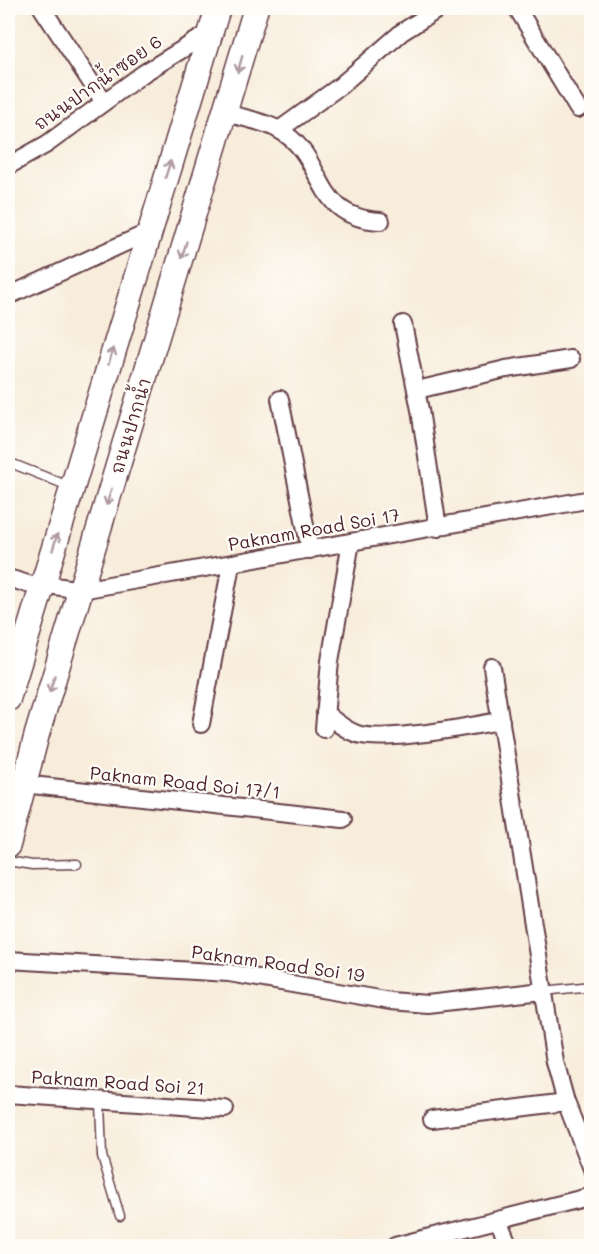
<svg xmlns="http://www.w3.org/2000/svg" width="599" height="1254" font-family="Mali,'Playpen Sans Thai',sans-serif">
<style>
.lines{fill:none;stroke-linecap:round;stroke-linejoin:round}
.lane-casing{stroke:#643e45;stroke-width:11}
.street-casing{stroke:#643e45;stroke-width:20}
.secondary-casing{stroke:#643e45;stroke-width:27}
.lane{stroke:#fff;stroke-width:8}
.street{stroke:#fff;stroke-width:16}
.secondary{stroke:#fff;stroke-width:24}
.oneway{stroke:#ae9aa0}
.labels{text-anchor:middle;stroke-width:4.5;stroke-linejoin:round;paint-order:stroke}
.street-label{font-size:18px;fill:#4a1f2b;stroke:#fdfcf7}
</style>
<rect width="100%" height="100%" fill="#fdfcf7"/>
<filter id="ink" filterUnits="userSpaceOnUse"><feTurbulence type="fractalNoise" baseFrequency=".0167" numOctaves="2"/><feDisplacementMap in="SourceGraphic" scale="12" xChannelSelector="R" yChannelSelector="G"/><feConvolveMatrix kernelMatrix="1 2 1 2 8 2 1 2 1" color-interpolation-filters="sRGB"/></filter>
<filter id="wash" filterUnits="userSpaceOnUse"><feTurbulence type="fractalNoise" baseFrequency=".008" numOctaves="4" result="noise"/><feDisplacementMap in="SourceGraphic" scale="24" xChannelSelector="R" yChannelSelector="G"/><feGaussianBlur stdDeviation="1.35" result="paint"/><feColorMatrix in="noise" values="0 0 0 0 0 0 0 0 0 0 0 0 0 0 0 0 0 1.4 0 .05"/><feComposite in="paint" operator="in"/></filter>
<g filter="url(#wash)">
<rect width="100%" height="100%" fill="#f8ecda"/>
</g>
<g filter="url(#ink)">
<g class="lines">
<defs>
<g id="lane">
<polyline points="8,462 71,487"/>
<polyline points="8,861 32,865 77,864"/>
<polyline points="543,991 592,986"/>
<polyline points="100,1102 102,1156 120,1216"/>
</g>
<g id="street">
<polyline points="42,8 104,102"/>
<polyline points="517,8 578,109"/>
<path d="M226 113C242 118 264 121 279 130 328 157 310 218 381 221"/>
<polyline points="279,130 340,86 402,32 440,8"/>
<polyline points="8,166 47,144 144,73 212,31"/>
<polyline points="8,296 149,232"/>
<polyline points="403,324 420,410 438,528"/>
<polyline points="417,390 506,369 571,359"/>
<polyline points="280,399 310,550"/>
<polyline points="8,578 41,588"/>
<polyline points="42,584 81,590 592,499"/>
<polyline points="492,667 555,1062 566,1102 592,1169"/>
<path d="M325 713C335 721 345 730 357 734 386 743 468 726 501 721"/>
<polyline points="201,724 231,565"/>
<polyline points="324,729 330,661 351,542"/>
<polyline points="23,784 343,819"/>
<polyline points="8,960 229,973 390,1001 427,1004 543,991"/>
<polyline points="8,1094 225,1109"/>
<polyline points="432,1119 566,1102"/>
<polyline points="499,1222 509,1246"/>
<polyline points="395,1246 592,1196"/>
</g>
<g id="secondary">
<polyline points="8,699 218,8"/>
<polyline points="8,845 37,734 256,8"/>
</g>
</defs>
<use href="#lane" class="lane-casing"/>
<use href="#street" class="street-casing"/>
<use href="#secondary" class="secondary-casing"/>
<use href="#lane" class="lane"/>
<use href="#street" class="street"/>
<use href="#secondary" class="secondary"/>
</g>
<defs><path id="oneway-shaft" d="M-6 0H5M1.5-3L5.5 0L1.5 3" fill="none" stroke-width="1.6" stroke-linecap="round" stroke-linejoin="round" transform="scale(1.5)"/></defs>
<g class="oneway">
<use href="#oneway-shaft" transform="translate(240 64) rotate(106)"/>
<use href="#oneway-shaft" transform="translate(168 169) rotate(-73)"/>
<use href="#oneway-shaft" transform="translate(184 250) rotate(107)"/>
<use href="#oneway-shaft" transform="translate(111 356) rotate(-73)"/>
<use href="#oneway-shaft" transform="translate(109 497) rotate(107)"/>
<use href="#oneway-shaft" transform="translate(55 542) rotate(-73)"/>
<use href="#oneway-shaft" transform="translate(52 684) rotate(107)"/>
</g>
</g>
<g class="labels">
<g class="street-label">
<text transform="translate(98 83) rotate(-35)" y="6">ถนนปากน้ำซอย 6</text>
<text transform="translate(131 426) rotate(-73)" y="6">ถนนปากน้ำ</text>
<text transform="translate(314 530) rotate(-10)" y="6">Paknam Road Soi 17</text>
<text transform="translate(185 783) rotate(6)" y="6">Paknam Road Soi 17/1</text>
<text transform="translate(278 964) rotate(8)" y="6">Paknam Road Soi 19</text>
<text transform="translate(118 1083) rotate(4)" y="6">Paknam Road Soi 21</text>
</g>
</g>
<rect width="599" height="1254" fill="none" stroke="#fdfcf7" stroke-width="30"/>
</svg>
